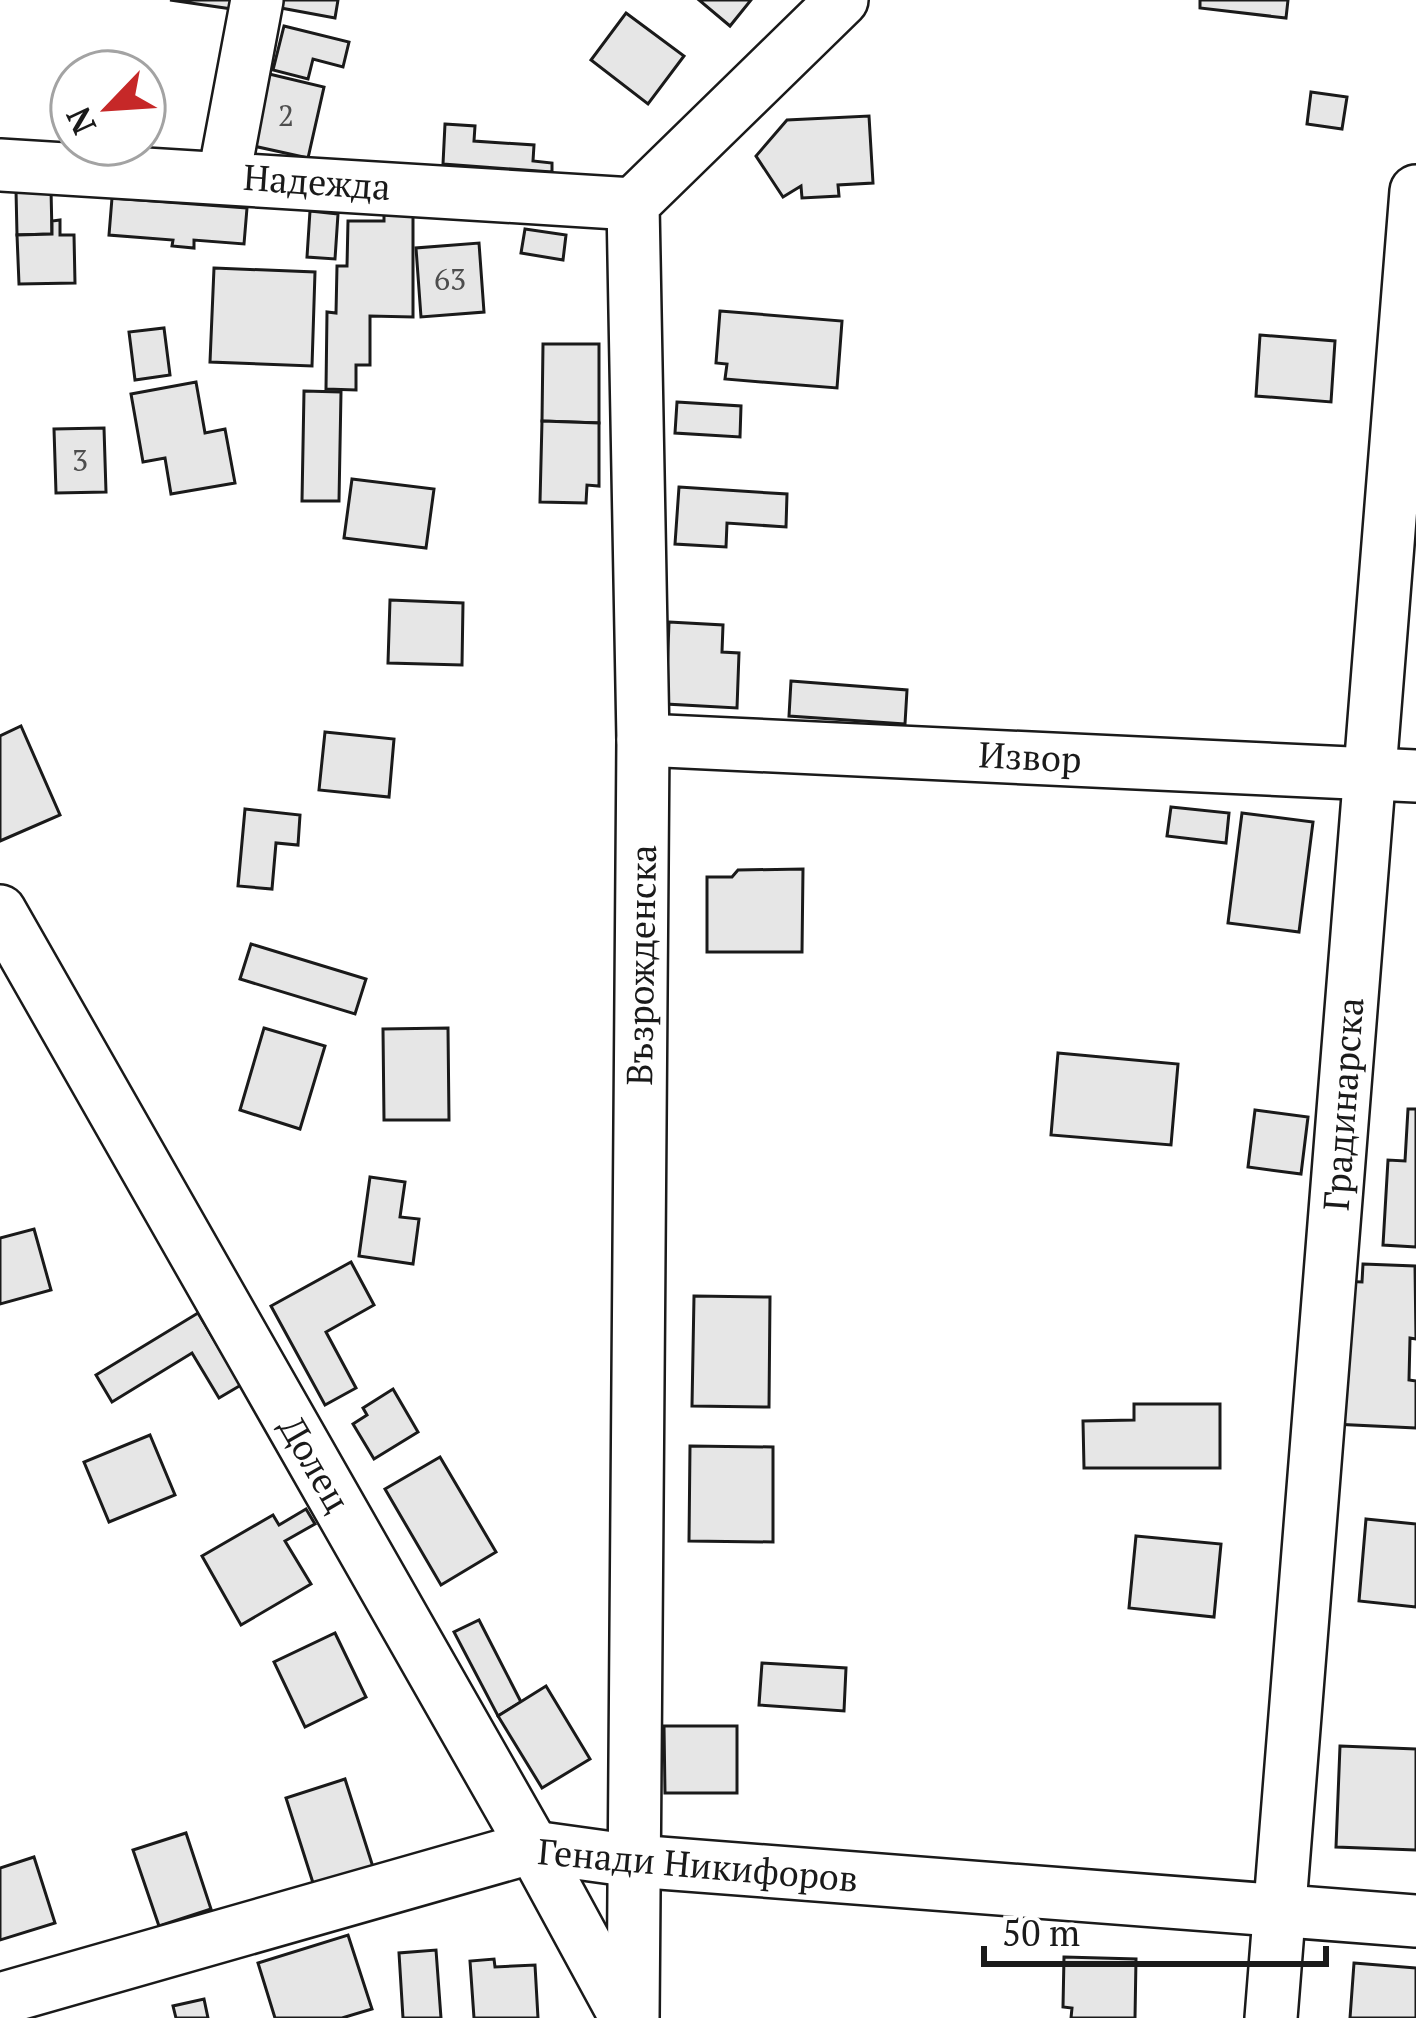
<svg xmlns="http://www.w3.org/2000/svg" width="1416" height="2018" font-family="'PT Serif',serif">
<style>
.building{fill:#e6e6e6;stroke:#1a1a1a;stroke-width:3}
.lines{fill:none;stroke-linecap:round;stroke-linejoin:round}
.minor-casing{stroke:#1a1a1a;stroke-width:56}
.minor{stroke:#fff;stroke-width:51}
.labels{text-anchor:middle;stroke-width:9;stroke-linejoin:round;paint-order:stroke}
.number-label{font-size:30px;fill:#4d4d4d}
.street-label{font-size:36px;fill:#1a1a1a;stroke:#fff}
</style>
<rect width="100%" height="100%" fill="#fff"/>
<g class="building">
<polygon points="170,0 233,0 232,9"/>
<polygon points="283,0 338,0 335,18 281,8"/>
<polygon points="699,0 751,0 730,26"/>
<polygon points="1200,0 1288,0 1286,18 1200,8"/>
<polygon points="626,13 684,56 648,104 591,60"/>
<polygon points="284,26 349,42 343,67 313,59 308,79 273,70"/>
<polygon points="265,73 324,87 308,158 249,145"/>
<polygon points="1311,92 1347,97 1342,129 1307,124"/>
<polygon points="869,116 873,183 838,185 839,196 802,198 801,186 783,197 756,156 787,120"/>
<polygon points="445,124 475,126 474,141 534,145 533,161 552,163 552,172 443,164"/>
<polygon points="51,189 52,234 17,235 16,190"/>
<polygon points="112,198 247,208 244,244 194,240 194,248 172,246 173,240 109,235"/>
<polygon points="310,211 338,214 335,259 307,257"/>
<polygon points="384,213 413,214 413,317 370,316 370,365 356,365 356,390 326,389 327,312 336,313 337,266 347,266 348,221 384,221"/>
<polygon points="60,220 60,235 74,235 75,283 19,284 17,235 52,234 52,221"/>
<polygon points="525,229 566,235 563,260 521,253"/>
<polygon points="479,243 484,312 421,317 416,248"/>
<polygon points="214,268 315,272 312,366 210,362"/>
<polygon points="720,311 842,321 837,388 725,379 727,364 716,363"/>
<polygon points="164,328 170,375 135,380 129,332"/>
<polygon points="1260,335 1335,341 1331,402 1256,396"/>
<polygon points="543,344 599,344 599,423 542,421"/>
<polygon points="196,382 205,433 225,429 235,483 171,494 165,458 143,462 131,394"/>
<polygon points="304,391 341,392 339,501 302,501"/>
<polygon points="677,402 741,406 740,437 675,433"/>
<polygon points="542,421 599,423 599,486 587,485 586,503 540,502"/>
<polygon points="104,428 106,492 56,493 54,429"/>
<polygon points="352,479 434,489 426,548 344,538"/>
<polygon points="679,487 787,494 786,527 727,523 726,547 675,544"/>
<polygon points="390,600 463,603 462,665 388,663"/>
<polygon points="669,622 723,625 722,652 739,653 737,708 666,704"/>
<polygon points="791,681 907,690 905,724 789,716"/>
<polygon points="21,726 60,815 0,841 0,736"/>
<polygon points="325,732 394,739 389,797 319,790"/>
<polygon points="1171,807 1229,813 1226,843 1167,836"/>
<polygon points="245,809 300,815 298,845 276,843 272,889 238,886"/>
<polygon points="1242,813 1313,822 1299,932 1228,923"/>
<polygon points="803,869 802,952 707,952 707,877 732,877 738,870"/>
<polygon points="251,944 366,979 355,1014 240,979"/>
<polygon points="264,1028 325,1046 300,1129 240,1110"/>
<polygon points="448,1028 449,1120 384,1120 383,1029"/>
<polygon points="1058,1053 1178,1064 1171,1145 1051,1135"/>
<polygon points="1408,1109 1416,1109 1416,1247 1383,1245 1388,1160 1405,1161"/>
<polygon points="1255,1110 1308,1117 1301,1174 1248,1167"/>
<polygon points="370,1177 405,1182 400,1217 419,1219 413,1264 359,1256"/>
<polygon points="34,1229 51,1290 0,1304 0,1238"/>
<polygon points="351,1262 374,1305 326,1332 356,1388 325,1405 271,1306"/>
<polygon points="1363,1264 1415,1266 1416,1339 1410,1338 1409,1380 1416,1381 1416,1428 1333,1424 1339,1281 1362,1282"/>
<polygon points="694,1296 770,1297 769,1407 692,1406"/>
<polygon points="198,1313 241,1385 219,1398 192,1353 112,1402 96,1375"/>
<polygon points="393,1389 418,1432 374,1459 353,1424 367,1415 363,1408"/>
<polygon points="1134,1404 1220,1404 1220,1468 1084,1468 1083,1421 1134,1420"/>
<polygon points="150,1435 175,1495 109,1522 84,1462"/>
<polygon points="690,1446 773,1447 773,1542 689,1541"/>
<polygon points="440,1457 496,1552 441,1585 385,1489"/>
<polygon points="306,1509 315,1524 285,1541 311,1584 241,1625 202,1556 273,1515 279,1525"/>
<polygon points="1366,1519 1416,1524 1416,1607 1359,1601"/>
<polygon points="1136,1536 1221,1544 1214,1617 1129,1608"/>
<polygon points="479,1620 521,1702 498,1716 454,1632"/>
<polygon points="335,1633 366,1697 305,1727 274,1662"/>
<polygon points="762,1663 846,1668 844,1711 759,1705"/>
<polygon points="546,1686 590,1759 542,1788 498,1716"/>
<polygon points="664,1726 737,1726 737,1793 665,1793"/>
<polygon points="1340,1746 1416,1749 1416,1850 1336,1847"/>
<polygon points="345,1779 373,1867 314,1886 286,1798"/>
<polygon points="186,1833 211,1909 159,1926 133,1850"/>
<polygon points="34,1857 55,1923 0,1940 0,1868"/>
<polygon points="348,1935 372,2009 342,2018 275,2018 258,1963"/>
<polygon points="436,1950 441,2018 403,2018 399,1953"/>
<polygon points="1064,1957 1136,1959 1135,2018 1071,2018 1072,2008 1063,2007"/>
<polygon points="494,1959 495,1967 535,1965 538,2018 474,2018 470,1961"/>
<polygon points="1354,1963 1416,1968 1416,2018 1350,2018"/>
<polygon points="204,1999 208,2018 176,2018 173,2006"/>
</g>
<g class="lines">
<defs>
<g id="minor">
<polyline points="0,165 633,204"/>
<polyline points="224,176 257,0"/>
<polyline points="643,740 1416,776"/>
<polyline points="0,911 533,1847 626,2018"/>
<polyline points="0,1999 533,1847 634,1861 1416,1921"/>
<polyline points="633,2018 643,740 633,204 842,0"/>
<polyline points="1271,2018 1416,191"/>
</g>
</defs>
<use href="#minor" class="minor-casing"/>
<use href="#minor" class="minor"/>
</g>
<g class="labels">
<g class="number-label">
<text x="286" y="126">2</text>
<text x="450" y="290">63</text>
<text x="80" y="471">3</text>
</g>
<g class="street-label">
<text transform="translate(317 182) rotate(4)" y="13">Надежда</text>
<text transform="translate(1030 757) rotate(3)" y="13">Извор</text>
<text transform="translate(641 965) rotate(-89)" y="13">Възрожденска</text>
<text transform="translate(1343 1104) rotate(-86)" y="13">Градинарска</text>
<text transform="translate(315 1464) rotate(60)" y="13">Долец</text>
<text transform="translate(698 1865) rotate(5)" y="13">Генади Никифоров</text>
</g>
</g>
<g transform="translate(108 108) rotate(245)"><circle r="57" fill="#ffffff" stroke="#a3a3a3" stroke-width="3"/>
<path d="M0-9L21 45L0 30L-21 45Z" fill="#c62828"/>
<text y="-18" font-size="33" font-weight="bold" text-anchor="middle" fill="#1a1a1a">N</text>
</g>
<path d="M984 1946v18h342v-18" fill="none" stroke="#1a1a1a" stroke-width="6"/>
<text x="1002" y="1946" font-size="36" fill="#1a1a1a" stroke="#ffffff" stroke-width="9" paint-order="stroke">50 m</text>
</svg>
